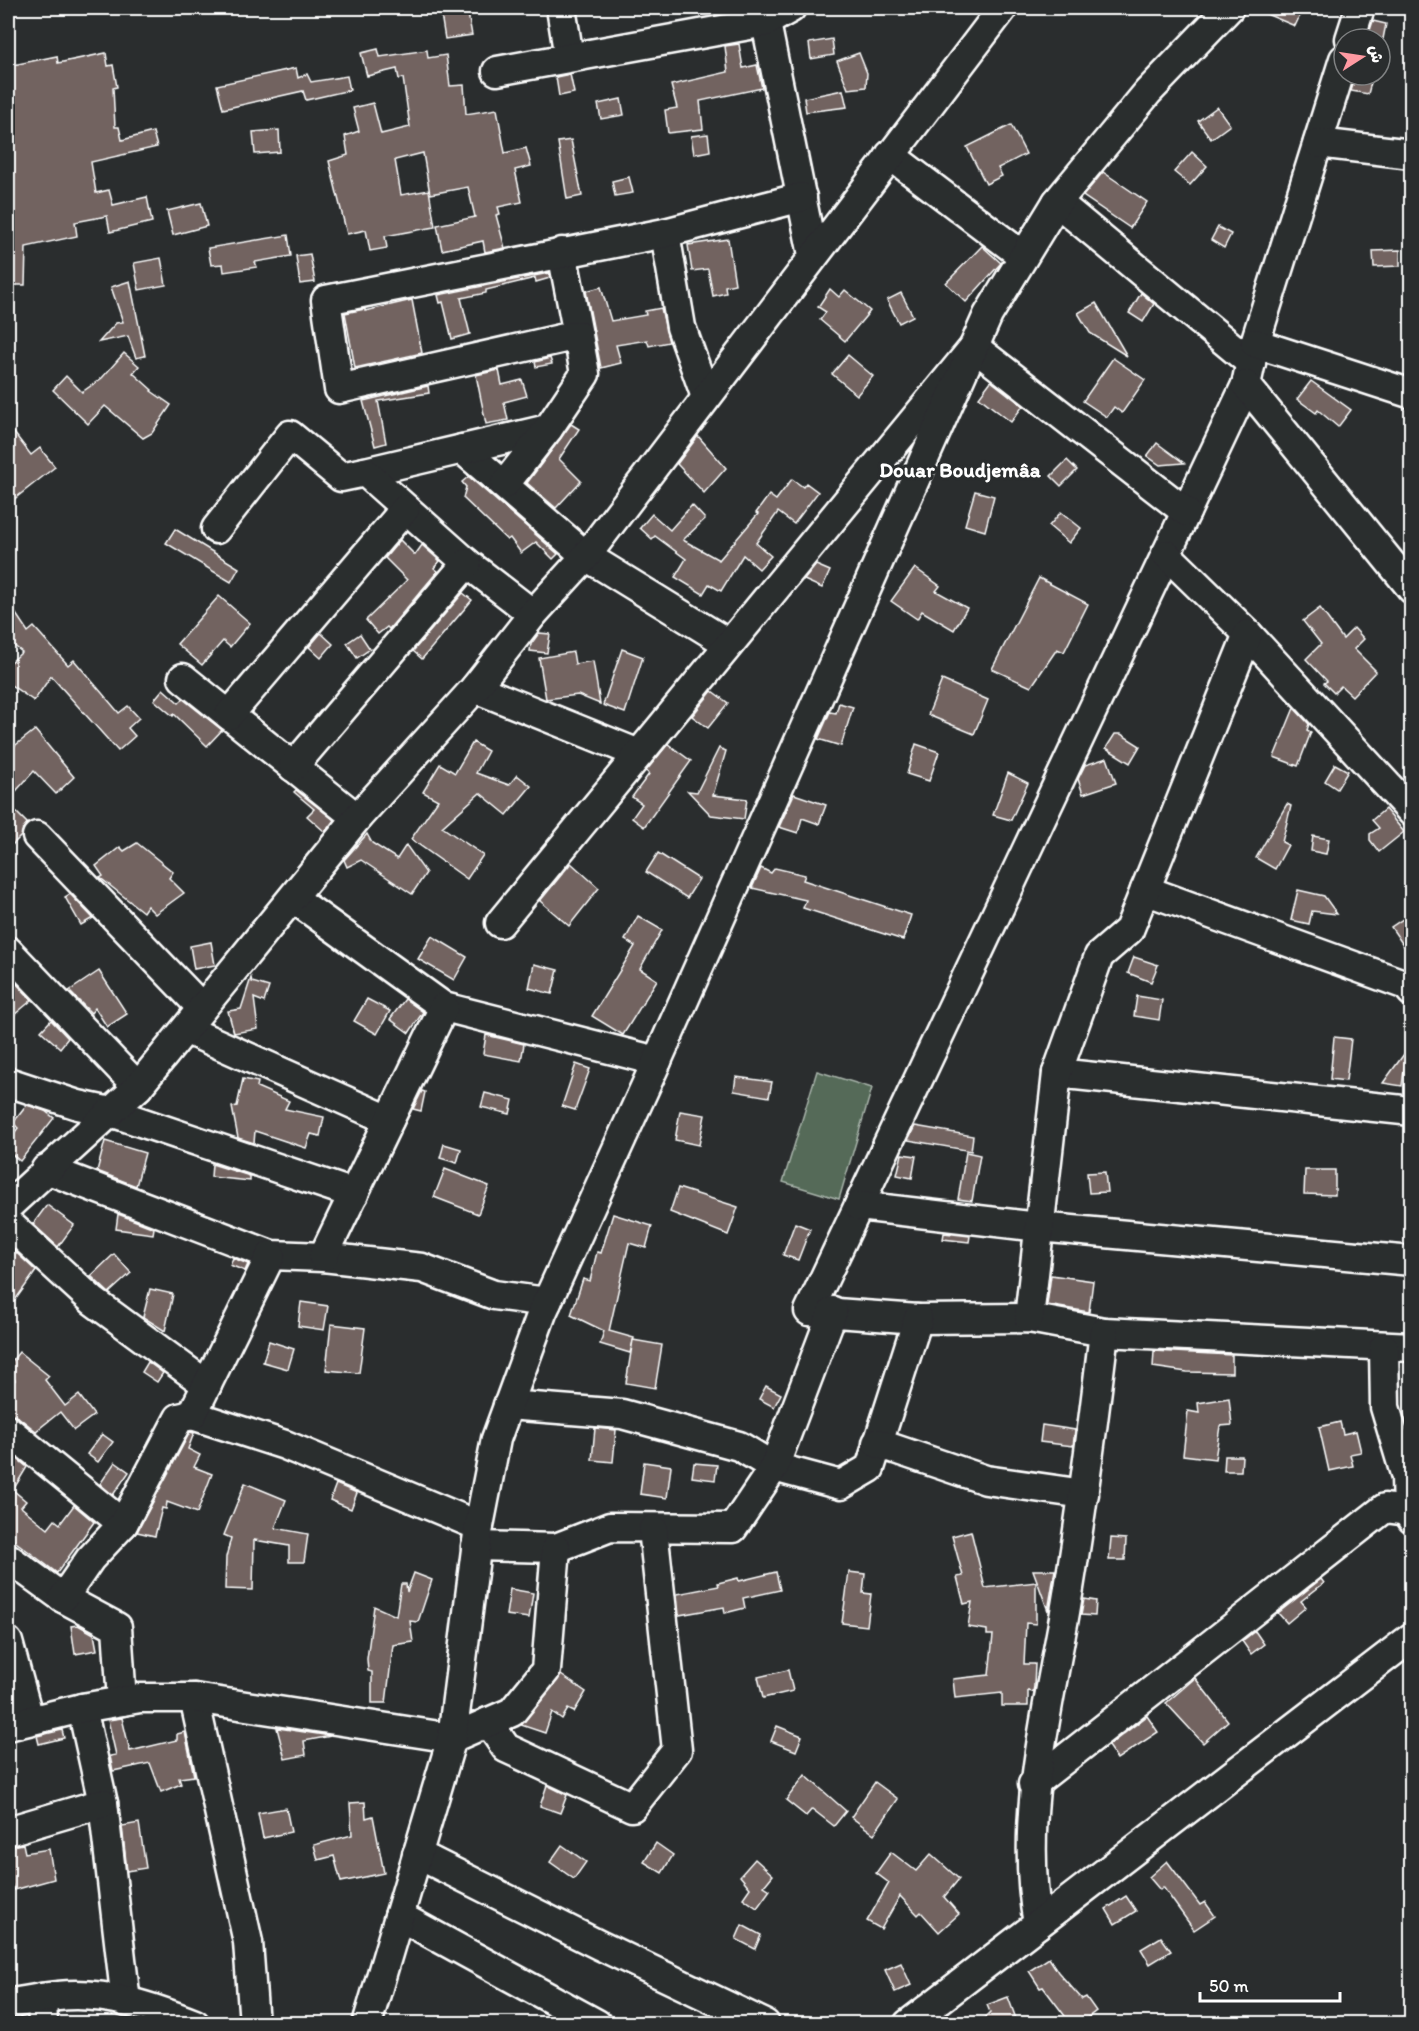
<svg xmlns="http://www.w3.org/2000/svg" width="1419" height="2031" font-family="Itim,'Playpen Sans Arabic',sans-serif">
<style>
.green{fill:#546b58;stroke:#aab5ac;stroke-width:1.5}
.building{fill:#726461;stroke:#fff;stroke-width:1.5}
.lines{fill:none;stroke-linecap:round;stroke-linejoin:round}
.minor-casing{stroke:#fff;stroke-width:33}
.minor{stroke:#2a2d2e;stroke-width:28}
.labels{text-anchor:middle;stroke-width:6;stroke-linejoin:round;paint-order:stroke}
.neighbourhood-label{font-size:21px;font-weight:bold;fill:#fff;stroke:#2a2d2e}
</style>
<rect width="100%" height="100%" fill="#2a2d2e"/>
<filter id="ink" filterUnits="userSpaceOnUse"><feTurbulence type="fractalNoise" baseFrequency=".0167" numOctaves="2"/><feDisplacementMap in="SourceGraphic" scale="12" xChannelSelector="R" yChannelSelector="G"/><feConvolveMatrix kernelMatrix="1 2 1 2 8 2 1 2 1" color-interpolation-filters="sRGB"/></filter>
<g filter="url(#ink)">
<polygon class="green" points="817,1071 872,1088 839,1199 783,1182"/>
<g class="building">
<polygon points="440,8 467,8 472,35 445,39"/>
<polygon points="1252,8 1293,8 1302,11 1295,26"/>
<polygon points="1373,21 1386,24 1383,39 1367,39"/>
<polygon points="832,39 834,55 811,59 809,43"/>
<polygon points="739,44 743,68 757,65 762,88 700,101 703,129 668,133 665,110 677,108 671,85 728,72 725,46"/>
<polygon points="378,49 380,57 427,50 428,58 446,55 450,86 464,85 466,114 497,109 505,153 526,148 531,166 515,170 522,202 498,207 500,214 496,215 505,248 485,252 483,241 442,250 437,225 475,217 468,187 430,194 423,153 395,160 401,195 429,190 435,227 385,236 387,248 370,251 366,230 347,234 329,161 348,155 345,136 359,131 353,108 373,103 381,134 410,127 403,78 399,79 397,69 367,76 361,53"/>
<polygon points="106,53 108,66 113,65 117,87 113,88 115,127 119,127 122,140 153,132 157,147 91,162 96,193 109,190 113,205 147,197 152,222 110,232 107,216 75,222 77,236 26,247 25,285 8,285 10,107 8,107 8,66 57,56 58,63"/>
<polygon points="859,53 867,73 866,87 848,89 837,61"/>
<polygon points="296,68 298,78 307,74 311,82 347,76 350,90 306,100 303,91 223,109 217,85"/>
<polygon points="570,74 574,93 559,96 556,77"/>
<polygon points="1356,75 1373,75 1368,94 1351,91"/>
<polygon points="843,90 847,107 806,112 804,98"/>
<polygon points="621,99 624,115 601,119 598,104"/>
<polygon points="1217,107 1230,125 1211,139 1198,121"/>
<polygon points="1011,125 1026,154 998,168 1002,176 986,184 967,147"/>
<polygon points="279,130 280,152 255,154 253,132"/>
<polygon points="708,134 710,151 694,154 691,136"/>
<polygon points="571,140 582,196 567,199 558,142"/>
<polygon points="1192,152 1207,166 1190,185 1174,172"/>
<polygon points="1103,172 1147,202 1130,228 1083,196"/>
<polygon points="629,177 633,193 615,196 612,181"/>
<polygon points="201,203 207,226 173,235 167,211"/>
<polygon points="1218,227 1231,234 1224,248 1211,240"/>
<polygon points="288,235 291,256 255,262 257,267 224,272 223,264 211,265 208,248"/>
<polygon points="728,239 735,284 725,286 726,293 713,296 708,269 692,271 688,245"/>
<polygon points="982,246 1001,263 966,302 946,283"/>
<polygon points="1400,250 1400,266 1374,267 1373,251"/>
<polygon points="310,254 315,282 300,284 296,256"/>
<polygon points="161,258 166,285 139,290 134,263"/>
<polygon points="549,273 550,278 536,282 535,278 486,290 486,293 461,298 470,334 452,339 443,302 440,303 438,295"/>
<polygon points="130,281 145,356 136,358 128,336 99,342 116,323 123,322 111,287"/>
<polygon points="601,287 611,321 646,315 645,311 661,308 669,342 649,346 647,340 616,345 621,363 601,368 586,291"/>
<polygon points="830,289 839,297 845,290 870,311 845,341 820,320 826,312 818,307"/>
<polygon points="901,293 913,316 899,323 887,300"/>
<polygon points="1141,293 1154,304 1143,322 1129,313"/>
<polygon points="412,300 422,353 355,368 345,313 365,309 365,311"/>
<polygon points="1096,303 1127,356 1090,333 1078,313"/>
<polygon points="124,353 139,366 133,373 152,390 151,391 171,405 152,433 143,438 105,406 88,424 53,390 66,376 82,392 102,378"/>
<polygon points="848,355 873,376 857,395 832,374"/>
<polygon points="550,358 552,364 536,367 535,362"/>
<polygon points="1113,358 1145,380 1122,413 1114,407 1107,417 1083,401"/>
<polygon points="499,370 502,385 522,380 527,396 504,402 508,420 486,424 476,375"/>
<polygon points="991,381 1023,406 1011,422 979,397"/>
<polygon points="1311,381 1351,410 1338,427 1318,410 1316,413 1297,399"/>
<polygon points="428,386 429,393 378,401 386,443 375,446 363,401"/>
<polygon points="571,424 579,429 559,459 581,481 556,508 527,483"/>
<polygon points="8,425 31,455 40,448 55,467 8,504"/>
<polygon points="698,436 726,468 704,493 677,464"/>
<polygon points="1157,443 1184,463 1160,465 1147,456"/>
<polygon points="1067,460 1077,470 1061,486 1051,476"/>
<polygon points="468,477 468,476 558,554 553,559 536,542 521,553 510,538 507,540 463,498 466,487 462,482"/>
<polygon points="792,479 803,487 806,483 818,492 794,524 778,512 756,543 771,556 759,569 743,555 721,591 709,584 703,594 675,577 686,559 655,536 652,539 640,528 652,514 670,530 692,505 705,519 683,540 719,560 758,514 756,513 769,495 776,500"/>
<polygon points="975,491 994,496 985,531 965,525"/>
<polygon points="1061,512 1081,528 1069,543 1049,526"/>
<polygon points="175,529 239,568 231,582 166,543"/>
<polygon points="400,540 415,555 422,545 440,561 434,568 438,571 389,629 387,627 378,634 366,620 407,580 385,558"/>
<polygon points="816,565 830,571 822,588 804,580"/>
<polygon points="915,568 940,586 936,591 967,608 954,630 922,611 917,619 891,601"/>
<polygon points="1039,578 1088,604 1064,652 1057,649 1031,687 992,669"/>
<polygon points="463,593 472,600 422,659 413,651"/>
<polygon points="219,596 250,623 230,647 223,641 202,665 177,644"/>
<polygon points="8,602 28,632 34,627 68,665 74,660 119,713 128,706 139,718 128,728 135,736 118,751 51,676 34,701 8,683 8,665 22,652 8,641"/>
<polygon points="1320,608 1343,639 1354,628 1364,639 1354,649 1376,671 1352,696 1341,686 1334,693 1324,683 1327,681 1306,659 1321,644 1303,621"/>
<polygon points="321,633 333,644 321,658 309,647"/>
<polygon points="539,633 550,634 547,653 530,651 531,644"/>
<polygon points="360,634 370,649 357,658 347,643"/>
<polygon points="622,649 643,657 625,713 603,705"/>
<polygon points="573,652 575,664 593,661 600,704 578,695 546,699 539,658"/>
<polygon points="942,680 988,700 974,734 928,715"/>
<polygon points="163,689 179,703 183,699 222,730 207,746 174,714 173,716 154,700"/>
<polygon points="712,691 728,703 708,728 692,716"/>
<polygon points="839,703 853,707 841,746 818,739 830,712 836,713"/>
<polygon points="1294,708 1309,724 1307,730 1311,732 1298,766 1274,757"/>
<polygon points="35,730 74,777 56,794 34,771 8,800 8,751"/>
<polygon points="1115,734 1121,734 1140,746 1130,763 1106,748"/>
<polygon points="473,742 488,751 476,773 509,785 517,775 531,786 507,815 480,793 442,827 483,855 467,879 411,839 438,800 423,792 440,764 455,773"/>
<polygon points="668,744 691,761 644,827 632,818 642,804 632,797 649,774 646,771"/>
<polygon points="916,744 939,752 929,781 907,774"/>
<polygon points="719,748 726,751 713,795 747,799 744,819 711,815 688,791 697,792"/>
<polygon points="1107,758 1116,783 1083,794 1078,779 1085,765"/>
<polygon points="1335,764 1348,771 1337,789 1325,781"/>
<polygon points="1008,773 1028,783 1011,820 993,815"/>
<polygon points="296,790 334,820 325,832 307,816 314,809 294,792"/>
<polygon points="794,794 826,805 819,824 802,818 798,833 779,827"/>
<polygon points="8,804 27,823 21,836 8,849"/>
<polygon points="1287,804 1291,806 1282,842 1288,845 1275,869 1256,858"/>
<polygon points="1385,809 1404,832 1379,852 1370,840 1370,834 1379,828 1372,820"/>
<polygon points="367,834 372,843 397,859 406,845 426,873 412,894 361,860 347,867 344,860"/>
<polygon points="1313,836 1329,839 1326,854 1311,851"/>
<polygon points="137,843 173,872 169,878 184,893 155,914 147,906 143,912 103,880 100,878 103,876 96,866 120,847 124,851"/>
<polygon points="658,853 699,879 687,898 646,872"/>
<polygon points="571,863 599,888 569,926 540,901"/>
<polygon points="761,868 771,873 775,868 805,875 803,880 911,915 903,940 803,908 806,900 752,888"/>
<polygon points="1298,890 1324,896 1337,914 1312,911 1309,924 1291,920"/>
<polygon points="70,894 93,918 81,925 65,897"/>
<polygon points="1412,913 1412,958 1391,927"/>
<polygon points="638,916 662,930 640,969 657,980 623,1035 592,1016 635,946 625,940"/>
<polygon points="432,936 467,957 454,980 418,959"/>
<polygon points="211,942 215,965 194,969 190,946"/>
<polygon points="1134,957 1158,965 1151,982 1128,973"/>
<polygon points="534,964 558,970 552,994 529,988"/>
<polygon points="99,971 127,1014 107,1027 95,1008 91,1013 69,991"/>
<polygon points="251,978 252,982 269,987 264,1002 254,998 258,1029 234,1033 228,1011 241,1009"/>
<polygon points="13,980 32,1000 8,1020 8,985"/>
<polygon points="1137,996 1162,1000 1159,1020 1134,1016"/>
<polygon points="367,999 390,1011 377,1034 354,1021"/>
<polygon points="405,999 423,1012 409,1033 390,1019"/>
<polygon points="51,1020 68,1038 60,1048 41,1031"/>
<polygon points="486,1035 524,1044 521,1061 483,1054"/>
<polygon points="1334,1037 1351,1039 1346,1081 1330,1079"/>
<polygon points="1407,1050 1402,1086 1383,1083"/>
<polygon points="576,1064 590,1069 575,1110 562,1106"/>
<polygon points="736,1077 772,1082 769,1097 734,1091"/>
<polygon points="243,1079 258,1082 257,1087 289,1101 285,1109 324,1117 320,1136 311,1134 306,1148 255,1131 254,1143 238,1138 232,1107 237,1106"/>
<polygon points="422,1091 425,1092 421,1111 413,1109"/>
<polygon points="485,1093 513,1100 510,1114 481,1107"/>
<polygon points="27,1105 45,1111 54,1118 20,1161 8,1151 8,1141 18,1128 13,1123"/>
<polygon points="680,1111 705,1115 699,1145 675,1140"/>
<polygon points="915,1126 973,1136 971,1151 908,1140"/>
<polygon points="105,1141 145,1153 136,1186 97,1171"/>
<polygon points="444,1144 461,1149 457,1163 440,1158"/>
<polygon points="966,1152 980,1155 972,1201 958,1199"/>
<polygon points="902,1154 916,1156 912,1178 897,1175"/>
<polygon points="212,1164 250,1176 250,1181 211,1177"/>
<polygon points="445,1169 489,1186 478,1214 434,1197"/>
<polygon points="1305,1170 1335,1170 1335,1195 1304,1194"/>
<polygon points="1105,1172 1107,1192 1089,1193 1087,1173"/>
<polygon points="678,1188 738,1207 728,1235 670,1212"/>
<polygon points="47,1205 74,1225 58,1247 33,1224"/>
<polygon points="118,1214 154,1228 153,1234 116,1229"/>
<polygon points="613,1214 652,1226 646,1248 629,1243 609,1331 634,1338 630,1353 600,1344 604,1331 571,1315 583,1279 590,1281 597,1252 601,1253"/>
<polygon points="795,1223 810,1229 798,1260 783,1255"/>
<polygon points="944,1233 970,1236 969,1242 943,1239"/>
<polygon points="8,1245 36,1271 8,1310"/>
<polygon points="114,1254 131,1273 109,1293 91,1276"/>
<polygon points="233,1258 248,1264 245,1271 230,1265"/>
<polygon points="1051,1275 1093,1281 1089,1312 1047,1305"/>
<polygon points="150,1289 173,1294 165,1331 143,1317"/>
<polygon points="301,1302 328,1306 324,1330 298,1326"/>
<polygon points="331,1324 365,1328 359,1373 326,1370"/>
<polygon points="633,1340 662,1345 655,1388 626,1383"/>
<polygon points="269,1341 294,1349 288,1369 263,1362"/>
<polygon points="1154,1351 1232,1355 1232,1373 1187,1372 1153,1367"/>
<polygon points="19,1352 49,1376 45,1380 65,1406 79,1395 94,1415 74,1430 60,1412 36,1431 18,1417 8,1414 8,1388 15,1380 8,1374 8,1366"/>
<polygon points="148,1362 163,1373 157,1382 142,1372"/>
<polygon points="766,1386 781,1394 774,1407 759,1399"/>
<polygon points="1229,1398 1232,1425 1220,1426 1215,1459 1183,1455 1188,1411 1199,1413 1198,1403"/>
<polygon points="1340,1422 1343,1434 1356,1431 1361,1452 1350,1454 1353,1466 1329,1471 1319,1427"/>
<polygon points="1042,1425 1075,1430 1073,1446 1040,1442"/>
<polygon points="595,1428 616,1430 613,1462 592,1460"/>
<polygon points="190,1432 194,1433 188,1449 200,1455 194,1467 212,1474 197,1513 167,1502 166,1509 162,1508 155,1536 137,1532"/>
<polygon points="102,1434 113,1442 98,1462 87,1454"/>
<polygon points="9,1452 27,1467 13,1490 26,1501 21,1507 48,1529 55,1520 60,1524 74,1505 94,1522 57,1573 8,1536"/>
<polygon points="1225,1456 1242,1456 1241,1471 1224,1471"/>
<polygon points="115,1462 129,1472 113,1495 100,1484"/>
<polygon points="644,1462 671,1466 667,1498 640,1494"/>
<polygon points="694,1463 717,1465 715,1480 692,1477"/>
<polygon points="245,1483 286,1500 275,1528 308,1534 304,1562 289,1562 289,1546 254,1540 253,1590 225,1589 226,1557 231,1538 224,1535"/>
<polygon points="336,1484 357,1493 351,1509 330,1500"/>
<polygon points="971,1531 985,1588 1036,1582 1036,1624 1026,1623 1024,1664 1035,1664 1034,1686 1033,1692 1028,1691 1028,1706 1002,1706 1002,1693 955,1698 953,1679 989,1675 993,1635 987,1635 987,1630 968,1627 972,1602 964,1604 957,1577 963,1576 952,1536"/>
<polygon points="1111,1538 1126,1539 1125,1560 1109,1560"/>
<polygon points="1033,1570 1055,1570 1048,1611 1047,1608"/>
<polygon points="776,1572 780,1590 743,1598 745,1608 725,1613 724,1607 679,1615 677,1594 719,1586 718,1583 738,1578 739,1581"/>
<polygon points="849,1572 865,1574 863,1593 871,1594 867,1626 842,1623"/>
<polygon points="414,1573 432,1580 418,1622 410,1621 413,1642 393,1645 386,1703 372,1703 372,1672 368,1671 367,1659 374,1606 396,1616 401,1584 406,1584 407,1592"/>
<polygon points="1321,1579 1324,1583 1301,1601 1306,1607 1287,1623 1278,1613"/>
<polygon points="510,1589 533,1593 529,1618 506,1615"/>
<polygon points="1084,1599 1096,1601 1095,1616 1081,1615"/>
<polygon points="78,1625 94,1634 97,1650 75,1654 71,1626"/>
<polygon points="1255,1631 1264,1644 1251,1654 1242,1641"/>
<polygon points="788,1670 793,1691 763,1698 758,1677"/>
<polygon points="561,1675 586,1692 574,1712 568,1709 562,1719 552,1712 545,1733 521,1725"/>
<polygon points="1195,1678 1228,1721 1203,1743 1166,1703"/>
<polygon points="1147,1716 1158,1732 1117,1759 1108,1746"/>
<polygon points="122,1718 130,1751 177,1740 177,1734 185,1732 194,1776 179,1778 181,1784 161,1792 150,1763 113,1771 110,1756 116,1755 108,1720"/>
<polygon points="777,1726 802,1736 796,1751 771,1741"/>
<polygon points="277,1728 278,1728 331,1736 304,1741 306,1755 285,1759"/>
<polygon points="62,1730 64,1738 39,1744 37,1736"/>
<polygon points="805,1775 846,1811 834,1826 812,1809 806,1816 786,1800"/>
<polygon points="875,1782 898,1799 874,1834 851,1817"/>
<polygon points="547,1785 567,1795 560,1813 540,1806"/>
<polygon points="365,1802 366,1818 373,1816 384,1873 341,1882 334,1856 318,1860 314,1845 352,1835 350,1803"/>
<polygon points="286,1808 291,1832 263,1838 258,1813"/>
<polygon points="139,1823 146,1868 127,1871 122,1826"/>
<polygon points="656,1843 673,1855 662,1873 644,1862"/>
<polygon points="23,1844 25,1853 49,1849 54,1879 14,1890 12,1885 8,1886 8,1847"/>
<polygon points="562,1845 586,1862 574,1879 550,1862"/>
<polygon points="891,1852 916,1871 931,1854 959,1879 944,1897 959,1914 939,1932 921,1912 918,1915 900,1896 881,1929 867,1921 889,1883 876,1873"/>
<polygon points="755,1859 773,1875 764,1886 770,1890 757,1908 743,1898 750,1888 740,1876"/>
<polygon points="1167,1861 1200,1905 1205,1902 1215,1916 1194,1930 1163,1887 1160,1890 1149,1877"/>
<polygon points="1126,1896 1136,1911 1115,1924 1106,1909"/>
<polygon points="742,1925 761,1935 755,1949 736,1939"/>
<polygon points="1161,1937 1171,1951 1150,1964 1141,1949"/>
<polygon points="1049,1958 1058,1972 1082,1999 1086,1997 1096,2011 1079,2024 1071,2024 1043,1987 1040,1988 1029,1971"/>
<polygon points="901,1963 911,1985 895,1992 885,1970"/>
<polygon points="1008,1997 1018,2024 978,2024 990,2012 987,2005"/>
</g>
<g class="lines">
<defs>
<g id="minor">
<polyline points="561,8 569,57"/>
<polyline points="763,8 813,255"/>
<polyline points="1350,39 1360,8"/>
<polyline points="1344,59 1255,343 1246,385 809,1311 918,1319 1029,1318 1104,1332 1412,1347"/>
<polyline points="497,71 766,22 791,8"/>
<polyline points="1318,143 1412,154"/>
<polyline points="890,155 1023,256"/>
<polyline points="1057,202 1251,363"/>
<polyline points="665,233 681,327 706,397"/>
<polyline points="562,252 578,335"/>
<polyline points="1255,343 1412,394"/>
<polyline points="1246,385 1412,589"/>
<polyline points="462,449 586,556 729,644"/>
<polyline points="365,472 548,429"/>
<polyline points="505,484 548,429 585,374 578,335 339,389 326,300 665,233 802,197"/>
<polyline points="216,529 290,435 341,477 365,472 467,563 533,614"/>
<polyline points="1166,554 1248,634 1412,812"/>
<polyline points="183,678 357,818"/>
<polyline points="475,688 639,754"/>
<polyline points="229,715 405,509"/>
<polyline points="293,767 467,563"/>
<polyline points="37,836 202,1008"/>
<polyline points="1145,890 1406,985 1412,992"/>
<polyline points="293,898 444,1007 657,1061"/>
<polyline points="500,923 974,347 1186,512"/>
<polyline points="8,951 138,1087"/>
<polyline points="187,1030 389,1120"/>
<polyline points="1057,1073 1412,1111"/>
<polyline points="8,1082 78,1105 111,1112 354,1194"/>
<polyline points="46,1169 271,1255 323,1257 422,1268 494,1295 547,1302"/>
<polyline points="8,1206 138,1087 357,818 475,688 533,614 586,556 1003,8"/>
<polyline points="859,1206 1039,1227 1412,1261"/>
<polyline points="8,1223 93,1301 207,1385"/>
<polyline points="323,1257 444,1007"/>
<polyline points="1029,1318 1057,1073 1099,956 1129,930 1248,634"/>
<polyline points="1384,1347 1385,1407 1406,1477 1407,1511 1412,1519"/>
<polyline points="508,1405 622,1414 739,1446 774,1467 841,1485 870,1468 918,1319"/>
<polyline points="192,1415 285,1445 479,1526"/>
<polyline points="8,1430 123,1524"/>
<polyline points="877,1443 986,1480 1084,1494"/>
<polyline points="476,1546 556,1548 610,1527 733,1528 774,1467 833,1311"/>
<polyline points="8,1558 63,1598 117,1627 122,1701"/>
<polyline points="63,1598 90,1559 123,1524 179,1418 192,1415 271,1255"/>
<polyline points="8,1642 29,1719"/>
<polyline points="194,1698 248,1942 254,2024"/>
<polyline points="82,1708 103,1803 126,2002"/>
<polyline points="488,1722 506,1748 632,1807 677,1750 653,1529"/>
<polyline points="8,1726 82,1708 140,1698 194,1698 452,1738 512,1712 546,1670 556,1548"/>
<polyline points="1033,1784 1385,1508 1407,1511"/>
<polyline points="8,1831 103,1803"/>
<polyline points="417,1854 599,1945 765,2024"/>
<polyline points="399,1916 597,2024"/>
<path d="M1038 1924C1019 1819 1047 1715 1065 1612 1081 1519 1093 1425 1104 1332"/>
<polyline points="42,1998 43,2024"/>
<path d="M8 2003C25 2002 41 1997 58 1996 106 1991 152 2007 195 2024"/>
<polyline points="367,2024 452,1738 479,1526 496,1439 542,1313 657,1061 988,315 1057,202 1148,92 1229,8"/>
<polyline points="908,2024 1412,1637"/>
</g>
</defs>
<use href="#minor" class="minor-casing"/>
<use href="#minor" class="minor"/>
</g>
</g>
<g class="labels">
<g class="neighbourhood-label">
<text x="960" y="477">Douar Boudjemâa</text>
</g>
</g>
<rect width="1419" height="2031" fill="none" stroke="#2a2d2e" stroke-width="30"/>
<rect x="15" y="15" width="1389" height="2001" fill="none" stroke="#fff" stroke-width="2" filter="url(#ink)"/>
<g transform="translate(1362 57) rotate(78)"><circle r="28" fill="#2a2d2e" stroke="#7f8182" stroke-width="1.5"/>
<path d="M0-4.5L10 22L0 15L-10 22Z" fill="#ff9aa2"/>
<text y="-9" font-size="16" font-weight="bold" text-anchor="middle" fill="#ffffff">ش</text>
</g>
<path d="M1200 1992v9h140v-9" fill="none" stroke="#ffffff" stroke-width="3"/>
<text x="1209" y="1992" font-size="18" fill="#ffffff" stroke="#2a2d2e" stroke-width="4.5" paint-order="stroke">50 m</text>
</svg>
